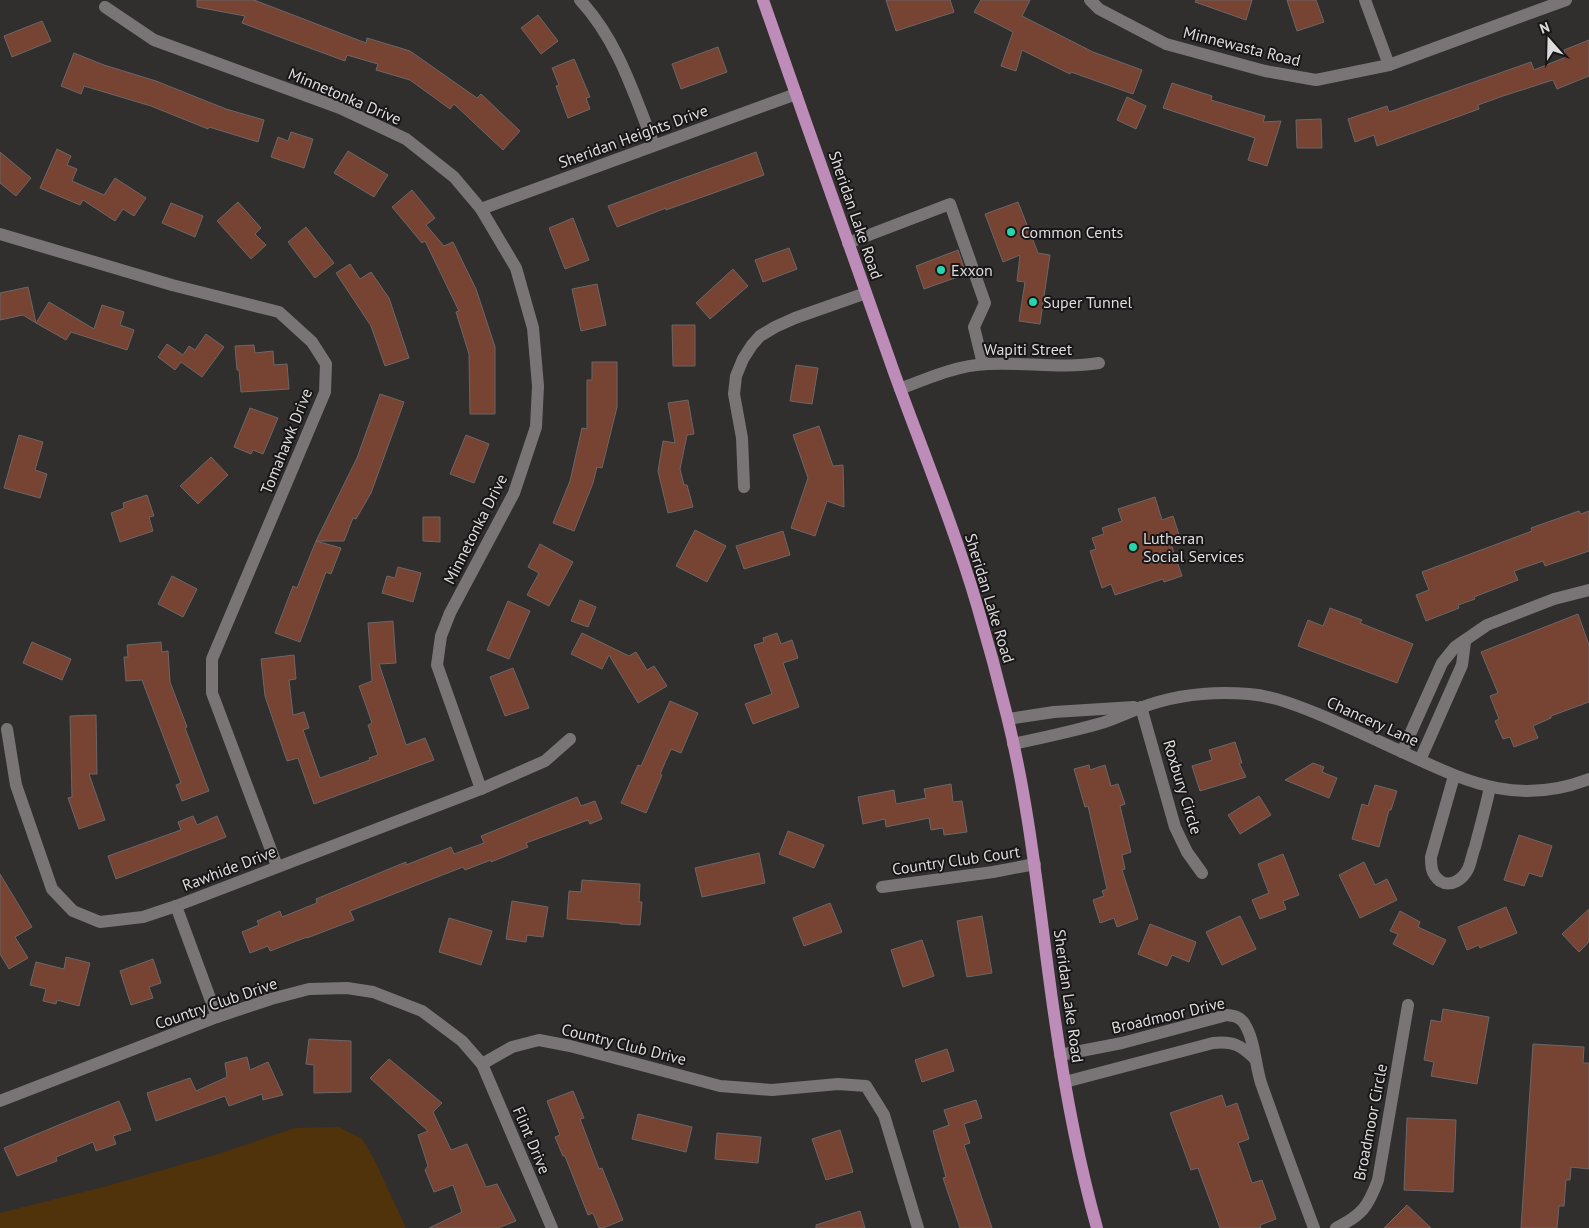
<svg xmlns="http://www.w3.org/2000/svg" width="1589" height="1228" font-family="'PT Sans',sans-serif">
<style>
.green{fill:#50330a}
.building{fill:#774333;stroke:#6b6767}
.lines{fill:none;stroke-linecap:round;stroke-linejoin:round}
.minor{stroke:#797576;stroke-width:12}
.major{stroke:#bd8cb8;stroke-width:12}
.poi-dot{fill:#27d5ad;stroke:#181617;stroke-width:2}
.labels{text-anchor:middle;stroke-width:4;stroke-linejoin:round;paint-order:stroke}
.street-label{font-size:16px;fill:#dedcdd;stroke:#181617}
.poi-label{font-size:16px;fill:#dedcdd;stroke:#181617;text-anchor:start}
</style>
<rect width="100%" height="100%" fill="#312e2e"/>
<polygon class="green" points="339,1127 362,1139 374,1159 406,1228 0,1228 0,1213 107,1186 218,1154 295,1128"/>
<g class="building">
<polygon points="197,0 254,0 366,43 367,38 410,51 477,98 481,94 520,131 503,150 454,104 450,109 410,80 376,70 378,64 347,55 345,61 242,23 245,16 197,7"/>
<polygon points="886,0 950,0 954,12 896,31"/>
<polygon points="981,0 1030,0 1022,16 1093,52 1142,70 1133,94 1071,72 1070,74 1022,50 1016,71 1001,66 1013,32 974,12"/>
<polygon points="1196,0 1252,0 1246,20 1195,2"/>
<polygon points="1287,0 1316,0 1324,22 1297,31"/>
<polygon points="538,15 558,41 541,54 521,28"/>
<polygon points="42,21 51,41 12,57 4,36"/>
<polygon points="1589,40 1589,76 1557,89 1553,80 1503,96 1478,105 1479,109 1377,146 1374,135 1355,142 1348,119 1387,106 1389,112 1531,62 1534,70 1566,57 1564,50"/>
<polygon points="718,47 727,72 681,89 672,64"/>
<polygon points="74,53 104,65 156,81 226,109 264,120 258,142 209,127 208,129 151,106 84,86 81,94 61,86"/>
<polygon points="574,59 590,97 586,98 590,109 568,118 556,86 559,85 552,68"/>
<polygon points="1172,83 1212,96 1211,100 1265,116 1263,122 1281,121 1267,166 1248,160 1255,138 1163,108"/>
<polygon points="1127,97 1146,106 1136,129 1117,120"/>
<polygon points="1321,119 1322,148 1297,148 1296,120"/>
<polygon points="291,132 313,139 304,168 271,157 278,137 288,141"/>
<polygon points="57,149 71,156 67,165 77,169 72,181 104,195 115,178 146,198 134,216 123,209 115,221 83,200 80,205 40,188"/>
<polygon points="348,151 388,175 374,197 334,173"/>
<polygon points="0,152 31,178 16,196 0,183"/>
<polygon points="756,152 764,175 666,210 666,208 617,227 608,206 659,187"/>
<polygon points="412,190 435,218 426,225 444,246 453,242 476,289 495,347 495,414 470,414 469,354 456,312 459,311 425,241 422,243 392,207"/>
<polygon points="238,202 261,228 255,234 266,245 251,259 217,221"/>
<polygon points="1018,202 1038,253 1050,255 1040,324 1019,321 1025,282 1017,281 1020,255 1003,262 985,214"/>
<polygon points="171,203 203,216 195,237 162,223"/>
<polygon points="573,218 589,260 565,269 549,228"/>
<polygon points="306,227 334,263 315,278 288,242"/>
<polygon points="789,248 797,269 763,282 755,260"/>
<polygon points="958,250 966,274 924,289 916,266"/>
<polygon points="350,264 360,279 371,272 389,298 409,358 385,366 371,326 336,273"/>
<polygon points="733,269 748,286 710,319 696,303"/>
<polygon points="597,284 606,325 581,331 572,289"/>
<polygon points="28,287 36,323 23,315 0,320 0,293"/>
<polygon points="49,302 94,329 102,305 124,312 120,325 134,330 127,350 71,332 66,340 36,323"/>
<polygon points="672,325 695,325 695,366 673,366"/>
<polygon points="206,334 224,347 202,377 181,362 175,370 158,357 167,344 183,355 189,346 195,350"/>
<polygon points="254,345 255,353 273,351 274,365 287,364 289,389 241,392 239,370 237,370 235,346"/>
<polygon points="592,362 617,362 617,407 602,468 597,467 593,483 574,531 553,523 570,481 582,428 587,429 587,380 592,380"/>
<polygon points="796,365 818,368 812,404 790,401"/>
<polygon points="380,394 404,402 371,493 356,519 353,518 344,541 316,541 357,458"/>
<polygon points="688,400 694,434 687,435 680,469 684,485 687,485 693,507 668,513 658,471 663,441 675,443 668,403"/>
<polygon points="250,408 278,418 263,454 253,450 251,454 234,447"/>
<polygon points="819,426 833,466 843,465 844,507 827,501 815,536 791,528 808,478 793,435"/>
<polygon points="19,435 43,442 35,470 47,474 40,498 4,488"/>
<polygon points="466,435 489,444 474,483 450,474"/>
<polygon points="211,457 228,475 198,504 180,486"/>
<polygon points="147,495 154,516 149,517 153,531 120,542 111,513 124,508 123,503"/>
<polygon points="1155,497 1162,520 1173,516 1181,541 1171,544 1182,576 1164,582 1163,579 1115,595 1111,584 1102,588 1090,551 1096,549 1092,538 1104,534 1102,528 1122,521 1118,509"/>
<polygon points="1579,511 1581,514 1589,511 1589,551 1545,566 1543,561 1514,571 1518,580 1474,597 1475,599 1458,605 1459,608 1426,621 1416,595 1429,590 1422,572 1532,531 1531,528"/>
<polygon points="423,517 440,517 440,542 423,541"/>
<polygon points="695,530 726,546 707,582 676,566"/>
<polygon points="783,531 790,555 744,569 736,546"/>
<polygon points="316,541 341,548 331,574 326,572 300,642 275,633 293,586 297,588"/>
<polygon points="540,544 573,562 549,606 527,595 539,573 528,567"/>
<polygon points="398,567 421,573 413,602 382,593 387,576 395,578"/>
<polygon points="172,576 197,589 183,617 158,604"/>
<polygon points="580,600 596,607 588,627 571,621"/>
<polygon points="508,601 530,611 509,659 487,650"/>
<polygon points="1330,608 1362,620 1360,623 1413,644 1397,683 1298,646 1308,620 1323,626"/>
<polygon points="1578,614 1589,645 1589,702 1551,716 1551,718 1533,726 1538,738 1514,747 1510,737 1503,739 1495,721 1499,719 1490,696 1498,693 1481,652"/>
<polygon points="393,621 396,663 379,664 406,745 425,738 434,760 314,804 298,758 287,761 265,696 261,659 294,655 296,679 289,680 293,715 304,712 309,728 303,730 320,778 370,760 369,758 378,755 368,725 372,723 359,686 372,681 368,623"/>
<polygon points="582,633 629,656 636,652 647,670 654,666 667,686 638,703 609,655 602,669 571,654"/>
<polygon points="777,633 781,644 792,640 798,658 783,663 799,707 753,724 745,704 772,694 754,645 764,642 763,638"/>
<polygon points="32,642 71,659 62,680 23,663"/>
<polygon points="161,642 162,652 168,651 170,682 187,727 185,728 209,791 182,801 176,785 181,783 142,680 126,681 124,657 128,657 127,645"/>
<polygon points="513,668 529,708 505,716 490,677"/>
<polygon points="670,701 698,713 681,753 671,749 660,774 662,775 646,813 621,803 638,765 641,766"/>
<polygon points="96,715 97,774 89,774 105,820 79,829 68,798 72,797 70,716"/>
<polygon points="1235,742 1242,763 1239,763 1246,777 1200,791 1192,766 1212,760 1209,750"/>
<polygon points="1313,763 1324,767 1322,772 1337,778 1329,798 1285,780"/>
<polygon points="1089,765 1090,770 1105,765 1111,786 1118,784 1125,804 1120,806 1131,852 1122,855 1125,869 1122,870 1138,919 1117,927 1114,918 1100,923 1093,900 1104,896 1102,891 1107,889 1088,806 1085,807 1074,769"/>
<polygon points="951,784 953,802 962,801 967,832 944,835 943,828 931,830 929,818 886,827 885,819 863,824 858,797 894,790 896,804 926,798 924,789"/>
<polygon points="1375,785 1397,791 1391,810 1389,810 1379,847 1352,839 1362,804 1368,806"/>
<polygon points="1259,796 1271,815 1240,834 1228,815"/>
<polygon points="577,797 581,806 595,801 602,819 590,824 588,820 526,843 528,847 491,862 491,860 465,870 463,867 350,911 354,920 307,938 307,937 270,951 268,946 250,953 242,932 259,925 257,921 280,911 282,917 317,903 316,899 406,862 406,865 451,847 454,854 484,843 481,836"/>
<polygon points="193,816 197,825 217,816 226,837 116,879 108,856 181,830 178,822"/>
<polygon points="788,831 824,845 814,868 779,854"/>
<polygon points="1519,835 1552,846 1542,877 1529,873 1524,886 1504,880"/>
<polygon points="759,853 765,883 702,897 695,868"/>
<polygon points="1283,854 1299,895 1283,901 1286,909 1260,919 1252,900 1269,893 1258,864"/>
<polygon points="1364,862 1375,885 1387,879 1397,900 1360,918 1339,875"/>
<polygon points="0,874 32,927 15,937 28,958 9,969 0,954"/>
<polygon points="582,880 640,884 639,902 642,902 640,925 620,924 620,923 567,919 569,891 581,892"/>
<polygon points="512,901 548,907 543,937 527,935 526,942 506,939"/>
<polygon points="830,903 842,932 804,946 793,918"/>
<polygon points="1506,907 1517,933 1480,948 1479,945 1467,950 1458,927"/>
<polygon points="1589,909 1589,942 1579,952 1562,934"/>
<polygon points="1400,911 1420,922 1418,927 1446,940 1433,965 1393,944 1398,934 1390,931"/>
<polygon points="982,916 992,973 967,977 957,921"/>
<polygon points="1240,916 1256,949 1222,965 1206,932"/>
<polygon points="449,918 492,931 481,965 439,952"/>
<polygon points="1150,924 1196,942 1189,962 1172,955 1167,966 1138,954"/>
<polygon points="922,940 934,976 903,987 891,950"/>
<polygon points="66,957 90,963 79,1006 57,1000 56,1004 43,1001 46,989 30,985 36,962 64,969"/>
<polygon points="153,959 161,983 149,987 153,998 131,1005 120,971"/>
<polygon points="1443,1009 1489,1017 1477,1084 1431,1076 1434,1062 1424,1060 1431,1020 1441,1022"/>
<polygon points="309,1039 351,1041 351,1092 314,1093 314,1065 306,1064"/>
<polygon points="1533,1044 1584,1047 1583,1063 1589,1063 1589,1169 1571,1167 1570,1180 1566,1180 1564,1206 1559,1206 1557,1228 1521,1228"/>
<polygon points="947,1049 954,1071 922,1082 915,1060"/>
<polygon points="247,1057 250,1070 268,1062 283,1095 263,1100 262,1094 229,1106 225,1096 156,1121 147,1093 190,1078 196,1091 227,1077 225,1063"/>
<polygon points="389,1059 442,1103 433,1112 451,1150 467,1144 486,1187 497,1184 516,1221 498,1228 429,1228 462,1212 453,1185 434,1192 425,1170 428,1166 418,1135 428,1131 370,1078"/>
<polygon points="573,1091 584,1118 580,1119 599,1169 602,1168 623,1220 603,1228 599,1228 593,1213 588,1215 565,1156 563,1156 555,1137 560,1135 547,1101"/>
<polygon points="1222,1095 1226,1107 1237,1103 1249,1139 1238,1143 1243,1157 1252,1183 1262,1180 1276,1219 1260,1225 1261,1228 1220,1228 1198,1168 1191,1170 1170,1113"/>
<polygon points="976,1100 982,1118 964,1124 970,1143 964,1145 992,1228 960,1228 943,1178 946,1177 933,1131 949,1125 944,1110"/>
<polygon points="119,1101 131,1130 113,1136 116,1144 96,1151 93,1142 56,1157 57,1161 17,1176 4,1148 61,1124"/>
<polygon points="638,1114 692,1127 686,1152 632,1139"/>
<polygon points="1407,1118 1456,1120 1453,1192 1404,1190"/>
<polygon points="840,1130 853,1172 826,1180 812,1139"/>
<polygon points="717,1133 761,1137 758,1163 715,1159"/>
<polygon points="1407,1205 1431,1228 1384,1228"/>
<polygon points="860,1211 865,1228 816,1228 816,1225"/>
</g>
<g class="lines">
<g class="minor">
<path d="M580 0C618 41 634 94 654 145"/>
<polyline points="1090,0 1099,9 1166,44 1265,71 1316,80 1389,65 1566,0"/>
<polyline points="1365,0 1389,65"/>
<polyline points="105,7 154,40 340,108 406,139 454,177 481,209 516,268 533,328 538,386 536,427 514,493 450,613 441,636 437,665 481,789"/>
<polyline points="481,209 796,94"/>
<polyline points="0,234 172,285 279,312 312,342 326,364 325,392 212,659 212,693 277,866"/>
<polyline points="848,243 950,204 985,303 974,327 983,364"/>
<path d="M900 389C928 378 958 365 988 364 1025 362 1062 369 1099 363"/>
<polyline points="744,487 742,438 734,394 736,376 743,359 752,345 760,336 775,327 795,318 866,293"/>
<polyline points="1141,707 1175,827 1187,852 1202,873"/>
<polyline points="1008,719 1054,712 1134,707"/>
<polyline points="7,729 16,785 52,889 73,911 100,922 143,917 176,906 481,789 545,761 570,739"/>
<path d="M1013 744C1041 738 1070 732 1098 724 1113 720 1126 713 1140 708 1174 695 1213 691 1249 694 1273 696 1296 705 1318 714 1349 727 1380 742 1411 756 1473 785 1521 805 1589 779"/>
<polyline points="1402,752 1442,663 1455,647 1487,625 1554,599 1589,590"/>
<polyline points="1420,760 1462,665 1465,642"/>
<path d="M1454 776 1431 857C1431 866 1431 874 1440 881 1451 888 1463 879 1468 869 1471 863 1472 854 1475 847 1480 827 1486 807 1490 787"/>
<polyline points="882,887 993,872 1035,864"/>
<polyline points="176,906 217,1017"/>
<path d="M1060 1055 1122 1043 1227 1015C1235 1016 1240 1017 1244 1023 1255 1040 1255 1064 1261 1083 1278 1131 1296 1180 1314 1228"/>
<polyline points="482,1064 512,1047 539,1040 570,1046 720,1086 772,1090 838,1084 866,1086 884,1115 918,1228"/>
<path d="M1065 1082 1213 1043C1233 1041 1241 1045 1255 1059"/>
<polyline points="0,1101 217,1017 271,999 309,989 347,988 373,992 422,1011 462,1041 482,1064 552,1228"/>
<path d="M1336 1228C1362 1215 1368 1207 1378 1180L1408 1005"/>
</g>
<path class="major" d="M763 0C807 125 850 250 895 375 923 452 954 527 977 605 988 642 998 679 1007 716 1032 816 1040 919 1055 1020 1065 1090 1078 1160 1097 1228"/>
</g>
<g class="poi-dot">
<circle cx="1011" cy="232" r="5"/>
<circle cx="941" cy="270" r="5"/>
<circle cx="1033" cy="302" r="5"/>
<circle cx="1133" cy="547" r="5"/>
</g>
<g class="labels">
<g class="street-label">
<text transform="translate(1242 46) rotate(14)" y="6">Minnewasta Road</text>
<text transform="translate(345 96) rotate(23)" y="6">Minnetonka Drive</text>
<text transform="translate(633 136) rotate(-20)" y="6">Sheridan Heights Drive</text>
<text transform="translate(856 215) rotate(71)" y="6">Sheridan Lake Road</text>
<text x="1028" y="355">Wapiti Street</text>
<text transform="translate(286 441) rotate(-68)" y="6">Tomahawk Drive</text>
<text transform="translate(475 529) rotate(-63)" y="6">Minnetonka Drive</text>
<text transform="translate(990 598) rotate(73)" y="6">Sheridan Lake Road</text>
<text transform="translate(1373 721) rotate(24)" y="6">Chancery Lane</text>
<text transform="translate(1183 787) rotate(73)" y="6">Roxbury Circle</text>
<text transform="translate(956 860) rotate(-8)" y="6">Country Club Court</text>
<text transform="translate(229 868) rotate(-21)" y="6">Rawhide Drive</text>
<text transform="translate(1069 996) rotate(82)" y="6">Sheridan Lake Road</text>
<text transform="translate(216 1003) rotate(-19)" y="6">Country Club Drive</text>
<text transform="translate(1168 1015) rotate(-13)" y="6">Broadmoor Drive</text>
<text transform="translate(624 1044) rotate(14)" y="6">Country Club Drive</text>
<text transform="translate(1370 1122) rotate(-79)" y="6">Broadmoor Circle</text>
<text transform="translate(532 1140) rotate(67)" y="6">Flint Drive</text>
</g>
<g class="poi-label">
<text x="1021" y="238">Common Cents</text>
<text x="951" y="276">Exxon</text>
<text x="1043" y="308">Super Tunnel</text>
<text x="1143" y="544">Lutheran<tspan x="1143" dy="18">Social Services</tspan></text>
</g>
</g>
<g transform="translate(1549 40) rotate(340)" stroke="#181617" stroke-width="4" paint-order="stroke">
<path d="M0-4L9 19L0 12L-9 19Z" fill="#dedcdd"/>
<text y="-8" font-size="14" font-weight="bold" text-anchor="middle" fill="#dedcdd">N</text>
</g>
</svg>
